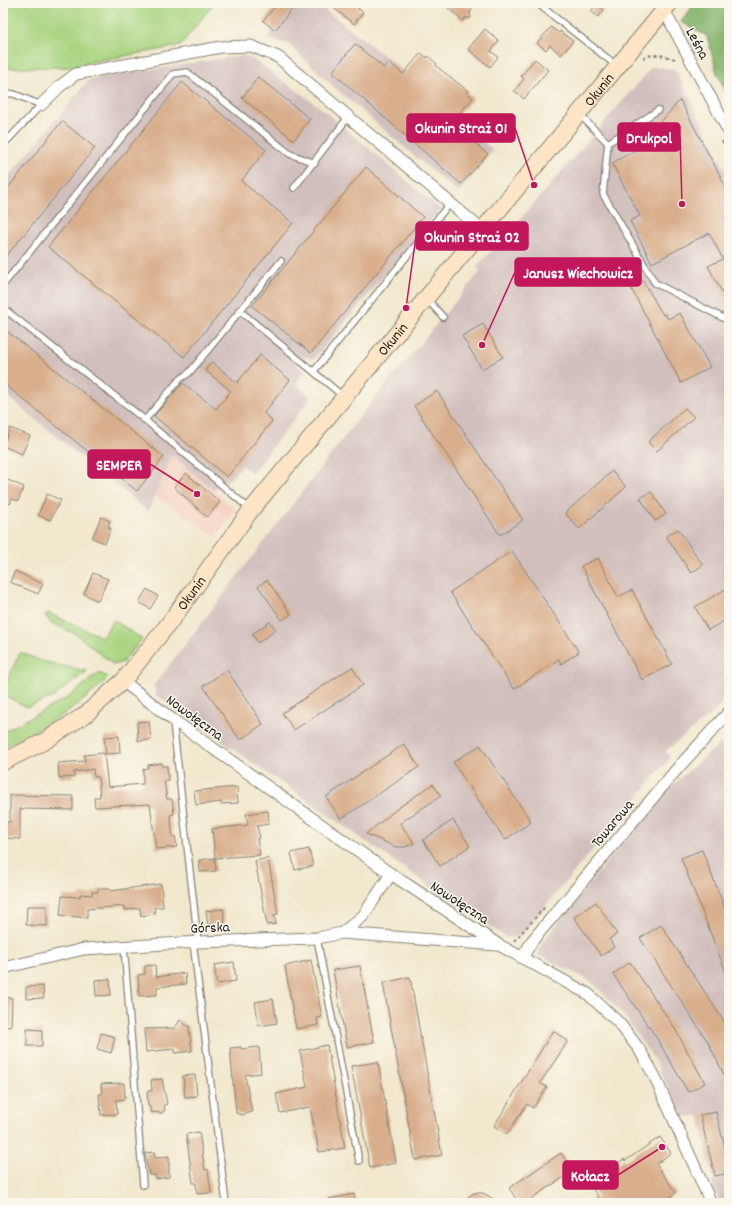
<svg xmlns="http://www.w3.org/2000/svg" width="732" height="1206" font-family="Dekko,sans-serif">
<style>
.built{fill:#f5d2c2}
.industrial{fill:#d1bfbd}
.green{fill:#a9d480;stroke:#62784e}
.forest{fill:#86b66e;stroke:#516945}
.building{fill:#d9ae8c}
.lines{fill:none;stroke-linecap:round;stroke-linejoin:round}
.service-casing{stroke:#868274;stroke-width:8}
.minor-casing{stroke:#868274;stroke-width:13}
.secondary-casing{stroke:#868274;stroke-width:18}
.path{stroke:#868274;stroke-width:2;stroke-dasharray:3 3;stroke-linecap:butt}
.service{stroke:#fff;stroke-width:5.5}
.minor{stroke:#fff;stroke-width:11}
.secondary{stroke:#fde5c5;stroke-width:16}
.labels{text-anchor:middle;stroke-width:3;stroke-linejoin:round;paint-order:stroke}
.street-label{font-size:15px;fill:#1c1c1c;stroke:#fbf7ec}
.leader{fill:none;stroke:#c2185b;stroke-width:1.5}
.callout-dot{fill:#c2185b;stroke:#fbf7ec;stroke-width:1.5}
.callout{fill:#c2185b;stroke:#c2185b;stroke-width:1.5}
.callout-label{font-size:16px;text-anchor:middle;font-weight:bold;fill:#fff}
</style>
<rect width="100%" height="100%" fill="#fbf7ec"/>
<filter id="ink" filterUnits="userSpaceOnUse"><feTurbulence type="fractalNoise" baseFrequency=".025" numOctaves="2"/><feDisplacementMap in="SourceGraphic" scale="8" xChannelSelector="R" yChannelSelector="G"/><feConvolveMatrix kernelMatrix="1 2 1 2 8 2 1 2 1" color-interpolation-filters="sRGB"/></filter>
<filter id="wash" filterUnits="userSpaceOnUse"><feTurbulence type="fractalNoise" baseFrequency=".012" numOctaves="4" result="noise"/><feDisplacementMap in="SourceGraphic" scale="16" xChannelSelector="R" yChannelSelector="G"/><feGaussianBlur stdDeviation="0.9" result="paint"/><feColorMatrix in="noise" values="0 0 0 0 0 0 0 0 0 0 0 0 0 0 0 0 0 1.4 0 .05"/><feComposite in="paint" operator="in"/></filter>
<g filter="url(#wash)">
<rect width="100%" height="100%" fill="#f1e8cd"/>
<polygon class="built" points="172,454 236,510 216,537 154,495"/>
<g class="industrial">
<polygon points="292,3 316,3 399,67 493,150 458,193 333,86 288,44 267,38"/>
<polygon points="244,55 253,59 321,108 440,209 314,359 304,357 297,364 305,372 295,384 311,397 252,473 242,465 232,477 226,482 223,480 214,491 172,455 148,511 3,393 3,183 90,79"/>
<polygon points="652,67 675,69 729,178 729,696 710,715 666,751 670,758 520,936 507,938 437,891 156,695 154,685 362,414 480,272 477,266 502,240"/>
<polygon points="729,738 729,1203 721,1203 712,1184 715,1177 713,1178 699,1116 683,1117 655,1061 625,1017 600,990 589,980 538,955 541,944 658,798 720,743 722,746"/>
</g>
<g class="green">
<polygon points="3,3 214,3 180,46 91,62 73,67 3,68"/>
<polygon points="48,613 102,637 114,620 142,639 123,662 114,665 77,635 50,622 45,615"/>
<polygon points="20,652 41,661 87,671 53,697 27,707 3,695 3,679 4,678 8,679"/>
<path d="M98 673 109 677C79 709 41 728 3 747V732L69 697Z"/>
</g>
<polygon class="forest" points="695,3 729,3 729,99 717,73 707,36 681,22"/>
<g id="blocks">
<g class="building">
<polygon points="278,3 297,3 275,30 263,21"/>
<polygon points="327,3 362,3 358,9 363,12 354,24"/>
<polygon points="442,3 465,3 472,9 470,13 471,18 465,18 463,21"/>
<polygon points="597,4 604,10 598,17 591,11"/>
<polygon points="551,27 559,33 560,31 573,41 561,55 550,45 546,50 537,43"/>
<polygon points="485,29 499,41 491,51 498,57 490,67 468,49"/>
<polygon points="355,44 384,68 389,62 403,74 421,53 427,58 428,56 437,64 436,66 468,91 467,93 473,98 450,124 488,154 461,184 332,72"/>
<polygon points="535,59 548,70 524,99 514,91 524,79 521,76"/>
<polygon points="258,77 310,119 294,140 242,98"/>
<polygon points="182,82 266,150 241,181 293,223 184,357 48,247"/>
<polygon points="680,100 729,193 729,305 708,266 723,259 709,233 652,263 630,221 640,216 612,163 660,136 659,124"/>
<polygon points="62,121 95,148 3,260 3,194"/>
<polygon points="366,167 423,217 311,353 252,306"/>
<polygon points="642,279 663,315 665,314 668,319 680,313 710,367 681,383 630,286"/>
<polygon points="483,324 503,357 482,369 462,336"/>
<polygon points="3,328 164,457 137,491 3,383"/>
<polygon points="260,355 290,380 264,413 272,421 227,477 154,416 183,383 216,409 231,391 205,370 212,362 237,383"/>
<polygon points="437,391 523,520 500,535 414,406"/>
<polygon points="685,408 694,417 657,451 648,442"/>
<polygon points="10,428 30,436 22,454 3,446"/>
<polygon points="612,471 626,487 579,529 565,513"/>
<polygon points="186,473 220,502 207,517 174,487"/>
<polygon points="3,478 24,487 18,501 12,499 10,504 3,500"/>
<polygon points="651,492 666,514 655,521 640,498"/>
<polygon points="47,494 61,500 50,520 38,515"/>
<polygon points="101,517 110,521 108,527 111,528 105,543 92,538"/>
<polygon points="678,529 703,565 691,573 666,536"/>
<polygon points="512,551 579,652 561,664 559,659 514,689 450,592"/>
<polygon points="598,558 618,597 632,590 672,664 642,680 581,566"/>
<polygon points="15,571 43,584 38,594 10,582"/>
<polygon points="93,573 108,579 98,601 84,594"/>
<polygon points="267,580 291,614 282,620 258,586"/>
<polygon points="147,589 158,596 150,609 139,602"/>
<polygon points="726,589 729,595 729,618 708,630 695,607"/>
<polygon points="270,622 276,630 258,643 252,634"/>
<polygon points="352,667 363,685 294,730 282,713"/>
<polygon points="227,670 263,724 240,740 203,686"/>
<polygon points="149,721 151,740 138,741 137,722"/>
<polygon points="119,736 120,753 106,754 104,737"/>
<polygon points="404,744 419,767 341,819 326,797"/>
<polygon points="480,745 531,822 505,840 453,762"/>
<polygon points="104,753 108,787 143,784 143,769 148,768 148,765 162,763 162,766 167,766 168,781 164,781 167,799 172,799 174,814 170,815 173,837 175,836 177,847 156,849 150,804 95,807 94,797 100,797 98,776 94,777 93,769 74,772 74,777 59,778 58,763 85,761 84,755"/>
<polygon points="433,784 441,796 400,823 414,843 405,847 396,847 366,834 398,808"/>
<polygon points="237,787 238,803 221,804 221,802 196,805 194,791"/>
<polygon points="10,795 73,796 73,810 20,809 20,839 5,838 6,822 10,822"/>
<polygon points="268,811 269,824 257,826 260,838 257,839 260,855 215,858 212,829 248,825 246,814"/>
<polygon points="453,820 470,846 440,866 423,840"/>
<polygon points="309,849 313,866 295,870 291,853"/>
<polygon points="702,850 729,919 729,980 681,858"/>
<polygon points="215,858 216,871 200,872 199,860"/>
<polygon points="268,858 278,914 274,915 276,924 267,925 255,861"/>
<polygon points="161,884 163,907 154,907 155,914 141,916 140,908 125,910 125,906 87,909 87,918 60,915 62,896 80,897 80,894 92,895 92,892 98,892 98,889 110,889 111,891"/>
<polygon points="596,902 617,934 609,939 614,947 601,956 574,917"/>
<polygon points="27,906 47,906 47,926 26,925"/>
<polygon points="223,909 225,923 208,925 206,911"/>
<polygon points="661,925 725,1023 724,1024 729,1035 729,1085 708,1042 640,938"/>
<polygon points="311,960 322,1017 317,1018 318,1025 296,1029 285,966"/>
<polygon points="234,962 236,981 217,984 214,965"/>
<polygon points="630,962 674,1027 705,1083 688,1092 656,1037 613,974"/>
<polygon points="155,965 156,977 185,973 186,984 157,987 157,995 139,996 138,975 145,974 145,966"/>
<polygon points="360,966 374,1042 347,1047 333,970"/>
<polygon points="410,977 442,1155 415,1160 383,983"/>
<polygon points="110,979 111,995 96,996 95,980"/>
<polygon points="43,986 44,998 26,999 26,987"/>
<polygon points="3,997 12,998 11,1027 3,1026"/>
<polygon points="273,999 277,1023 259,1026 255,1002"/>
<polygon points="180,1020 187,1026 189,1026 192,1051 175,1053 175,1049 146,1052 144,1029 175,1028"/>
<polygon points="27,1029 42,1030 42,1046 27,1046"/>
<polygon points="553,1031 568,1041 540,1083 547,1087 533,1108 527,1104 507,1134 494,1126"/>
<polygon points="101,1033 115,1037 111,1053 97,1049"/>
<polygon points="327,1045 345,1148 319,1152 310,1107 280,1113 276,1094 307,1087 300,1051"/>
<polygon points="241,1047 241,1049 259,1047 261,1073 245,1075 252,1112 242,1115 236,1113 230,1048"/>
<polygon points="378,1062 396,1163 370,1168 351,1066"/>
<polygon points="195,1075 197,1096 185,1097 183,1076"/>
<polygon points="162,1079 167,1104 164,1105 165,1110 161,1113 150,1112 150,1106 148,1106 147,1091 152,1091 151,1080"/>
<polygon points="124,1083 125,1099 116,1100 117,1114 101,1115 99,1094 102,1094 101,1084"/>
<polygon points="716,1112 729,1165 729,1173 715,1176 700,1115"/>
<polygon points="199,1132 205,1170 208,1169 211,1193 197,1194 196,1183 193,1183 186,1134"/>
<polygon points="660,1137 671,1153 656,1164 676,1193 667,1199 670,1203 589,1203 598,1197 590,1184 624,1159 625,1161"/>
<polygon points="154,1152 155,1158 169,1156 169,1177 156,1179 155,1175 149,1175 145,1153"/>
<polygon points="561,1153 573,1171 525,1203 519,1203 509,1188"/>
<polygon points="478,1192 485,1194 500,1203 460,1203 472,1194"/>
<polygon points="354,1194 356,1203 330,1203 329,1199"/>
</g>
</g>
</g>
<g filter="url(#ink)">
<use href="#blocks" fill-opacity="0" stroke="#868274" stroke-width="1"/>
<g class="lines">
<defs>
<g id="service">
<polyline points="537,3 617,66"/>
<polyline points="3,93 14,94 41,105 3,145"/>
<polyline points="579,114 608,143 658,110"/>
<polyline points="608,143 603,194 655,283 729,321"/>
<polyline points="294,188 349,116"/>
<polyline points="3,285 173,74 187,72 290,154 315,163"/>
<polyline points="427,299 443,317"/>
<polyline points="3,308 145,420 251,510"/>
<polyline points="239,310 344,397"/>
<polyline points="314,371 450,203"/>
<polyline points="145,420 180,379 189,373 281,261"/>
<polyline points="173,722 198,942"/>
<polyline points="317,938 359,1161"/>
<polyline points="193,942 226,1203"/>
<polyline points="124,946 143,1185"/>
</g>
<g id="minor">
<polyline points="664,10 729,132"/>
<polyline points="41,105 60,86 76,74 221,47 251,46 278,57 482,230"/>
<polyline points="123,681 173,720 391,874 499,945 588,994 619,1023 639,1049 654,1075 711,1203"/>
<polyline points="342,933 497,945"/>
<polyline points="522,958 532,941 677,769 729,712"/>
<polyline points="3,968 84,949 198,942 317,938 342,933 363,916 391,874"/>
</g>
<g id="secondary">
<path id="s1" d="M3 762 45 741 86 714 123 681 170 622 251 510 670 3"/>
</g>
</defs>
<use href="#service" class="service-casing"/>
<use href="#minor" class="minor-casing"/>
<use href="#secondary" class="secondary-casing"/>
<g class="path">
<path d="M643 58C656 52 665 56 678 60"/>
<polyline points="722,141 729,154"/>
<polyline points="514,941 545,907"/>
</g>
<use href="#service" class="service"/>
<use href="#minor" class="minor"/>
<use href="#secondary" class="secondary"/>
</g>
</g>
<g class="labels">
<g class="street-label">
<text transform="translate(698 43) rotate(62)" y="5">Leśna</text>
<text dy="5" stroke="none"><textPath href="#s1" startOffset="905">Okunin</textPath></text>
<text dy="5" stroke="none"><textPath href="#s1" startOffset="581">Okunin</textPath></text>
<text dy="5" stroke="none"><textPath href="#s1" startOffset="257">Okunin</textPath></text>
<text transform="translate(195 717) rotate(36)" y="5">Nowołęczna</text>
<text transform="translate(612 823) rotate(-50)" y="5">Towarowa</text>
<text transform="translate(460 902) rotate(33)" y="5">Nowołęczna</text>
<text transform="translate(210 927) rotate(-2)" y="5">Górska</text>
</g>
</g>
<path class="leader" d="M534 185L515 128M682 204L680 137M406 308L416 236M482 345L515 272M197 494L150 464M662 1147L618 1175"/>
<g class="callout-dot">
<circle cx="534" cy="185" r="4"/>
<circle cx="682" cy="204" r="4"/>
<circle cx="406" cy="308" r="4"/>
<circle cx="482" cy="345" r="4"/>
<circle cx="197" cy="494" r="4"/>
<circle cx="662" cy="1147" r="4"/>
</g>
<g class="callout">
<rect x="407" y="114" width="108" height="28" rx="4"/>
<rect x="618" y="123" width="62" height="28" rx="4"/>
<rect x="416" y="222" width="112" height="28" rx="4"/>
<rect x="515" y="258" width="126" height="28" rx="4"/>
<rect x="88" y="450" width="62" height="28" rx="4"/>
<rect x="563" y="1161" width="55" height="28" rx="4"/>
</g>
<g class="callout-label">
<text x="461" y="133">Okunin Straż 01</text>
<text x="649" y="143">Drukpol</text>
<text x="472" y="242">Okunin Straż 02</text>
<text x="578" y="278">Janusz Wiechowicz</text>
<text x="119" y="470">SEMPER</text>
<text x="590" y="1181">Kołacz</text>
</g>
<rect width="732" height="1206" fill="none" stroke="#fbf7ec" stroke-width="16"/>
</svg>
